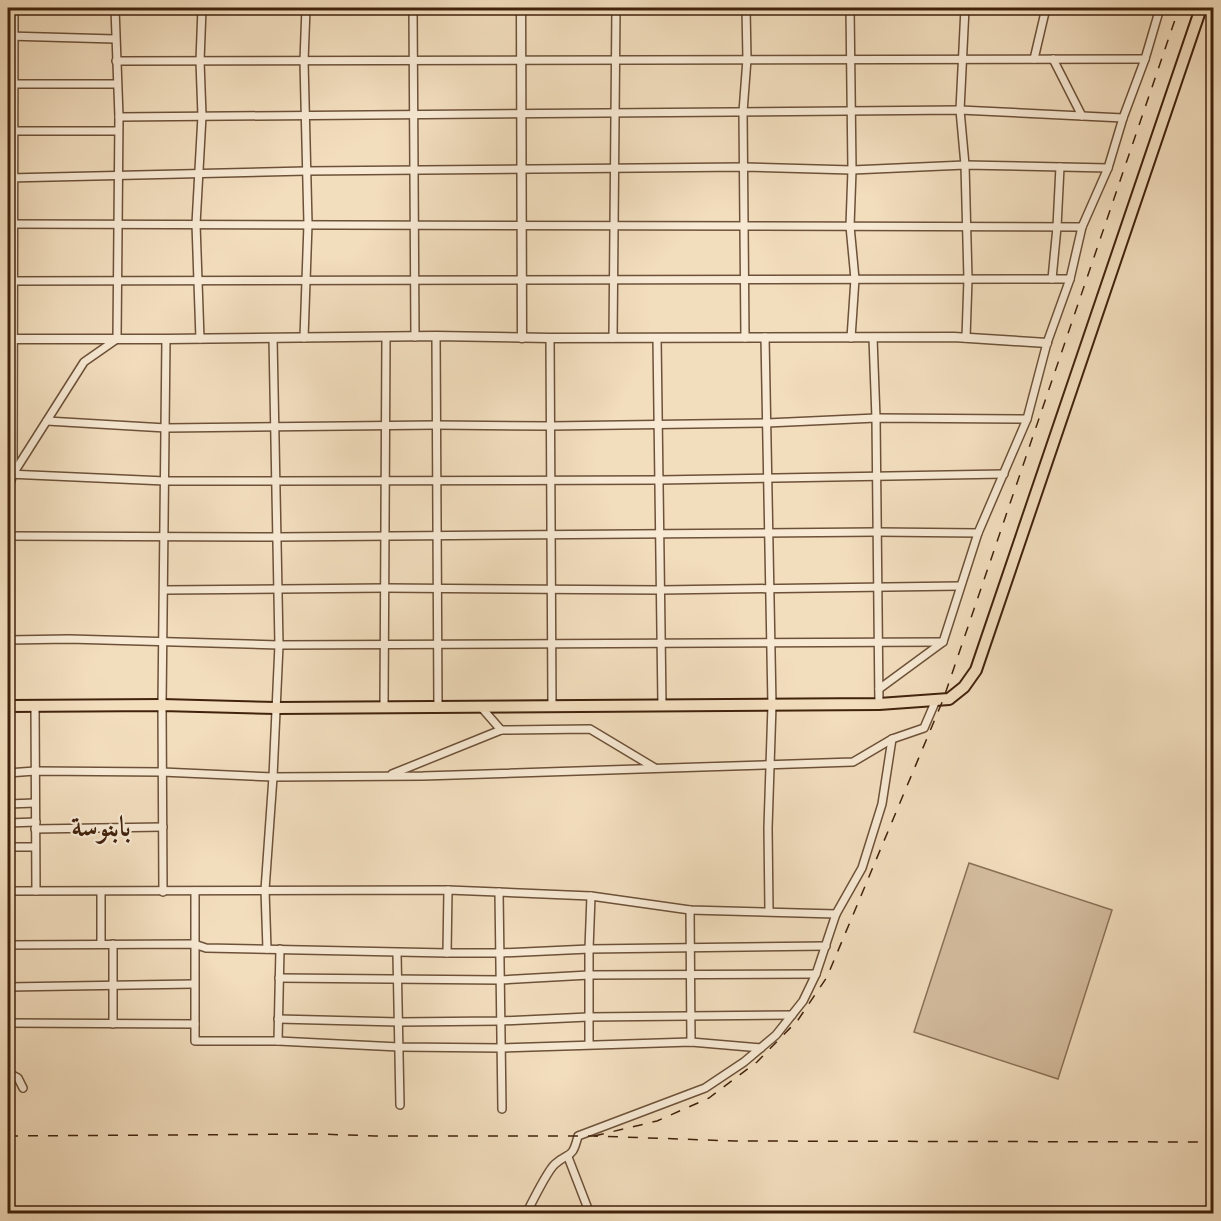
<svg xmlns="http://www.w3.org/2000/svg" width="1221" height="1221" font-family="'IM FELL English',Amiri,serif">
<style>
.green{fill:#d4bd9f;stroke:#8a7056;stroke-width:1.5}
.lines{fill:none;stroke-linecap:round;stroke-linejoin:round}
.minor-casing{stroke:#6d5138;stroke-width:10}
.tertiary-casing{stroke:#6d5138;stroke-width:11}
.primary-casing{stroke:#41220c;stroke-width:14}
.minor{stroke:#f7e9d4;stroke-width:7}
.tertiary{stroke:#f7e9d4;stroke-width:8}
.primary{stroke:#f2ddbd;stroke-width:10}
.rail{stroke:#41220c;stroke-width:1.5;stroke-dasharray:10 10;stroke-linecap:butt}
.labels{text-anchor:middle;stroke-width:4.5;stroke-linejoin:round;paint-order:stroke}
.town-label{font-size:28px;font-weight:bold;fill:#41220c;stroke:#f7e9d4}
</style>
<rect width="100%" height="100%" fill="#f2ddbd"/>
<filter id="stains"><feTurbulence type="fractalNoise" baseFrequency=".00333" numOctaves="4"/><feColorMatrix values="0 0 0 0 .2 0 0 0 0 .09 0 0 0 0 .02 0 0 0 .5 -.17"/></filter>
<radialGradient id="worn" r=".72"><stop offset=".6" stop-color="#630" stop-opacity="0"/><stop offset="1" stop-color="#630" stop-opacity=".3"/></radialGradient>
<polygon class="green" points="969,863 1112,910 1058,1079 914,1032"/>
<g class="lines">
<defs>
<g id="minor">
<polyline points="413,8 415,337"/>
<polyline points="850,8 852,170 850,226 855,279 851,338"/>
<polyline points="965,8 960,110 965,165 968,279 966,338"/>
<polyline points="115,9 222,8"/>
<polyline points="8,36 115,39"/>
<polyline points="1034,59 1046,8"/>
<polyline points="1053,59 1082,116"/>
<polyline points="116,61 1145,59"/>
<polyline points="8,84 117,84"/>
<polyline points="119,117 960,110 1123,118"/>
<polyline points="8,131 118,131"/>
<polyline points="8,178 306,171 744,167 852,170 965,165 1108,168"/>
<polyline points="8,224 1082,227"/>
<polyline points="1052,279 1057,227 1060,167"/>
<polyline points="8,281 1070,279"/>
<polyline points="436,336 438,707"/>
<polyline points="765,337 772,705 768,828 769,911"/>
<polyline points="304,338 308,224 304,61 306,8"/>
<polyline points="550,338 552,706"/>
<polyline points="613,338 616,8"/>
<polyline points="657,338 662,705"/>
<polyline points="745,338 743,112 747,59 746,8"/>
<polyline points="873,338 876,418 879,704"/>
<polyline points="200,339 196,224 202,116 200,61 202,8"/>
<polyline points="47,421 166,428 436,425 550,426 767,423 876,418 1027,419"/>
<polyline points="8,474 165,481 276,481 659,480 1004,474"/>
<polyline points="8,480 13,474 84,362 117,339 119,117 115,8"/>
<polyline points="8,490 13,474 14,8"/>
<polyline points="8,536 277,537 877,532 978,533"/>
<polyline points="165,590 385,588 660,590 960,586"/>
<polyline points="8,640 69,639 279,645 943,642"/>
<polyline points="879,689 943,642 978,533 1027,419 1047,343 1070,279 1082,227 1108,168 1123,118 1145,59 1160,8"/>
<polyline points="35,706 36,891"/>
<polyline points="384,707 386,338"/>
<polyline points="481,707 501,730"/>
<polyline points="8,773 35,771 162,772 273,777 423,776 853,762 892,739 924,728 936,700"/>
<polyline points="392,774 501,730 590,729 655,768"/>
<polyline points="8,804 35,803"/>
<polyline points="8,823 36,822"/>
<polyline points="35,829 163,827"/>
<polyline points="8,847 35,847"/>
<polyline points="8,891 448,890 591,896 690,910 836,914"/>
<polyline points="9,891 9,1073 18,1078 23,1088"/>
<polyline points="195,891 195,1041 278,1041 399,1047 501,1048 691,1042 761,1048"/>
<polyline points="101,892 101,944"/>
<polyline points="163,892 162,705 166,339"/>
<polyline points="499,892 502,1109"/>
<polyline points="690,910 691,1042"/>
<polyline points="113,944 113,1024"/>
<polyline points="8,945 194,944 206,948 447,953 500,953 589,949 826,946"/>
<polyline points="267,949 265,890 273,777 279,645 273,338"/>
<polyline points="447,953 448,890"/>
<polyline points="397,954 400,1105"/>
<polyline points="279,978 500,980 589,975 816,974"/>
<polyline points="8,987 194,984"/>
<polyline points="278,1019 399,1022 501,1021 588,1017 792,1015"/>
<polyline points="8,1023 195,1024"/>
<polyline points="278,1041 280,949"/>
<polyline points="589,1044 589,949 591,896"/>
<polyline points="568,1157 590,1214"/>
<path d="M526 1214C531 1204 548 1170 555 1164 570 1151 572 1160 578 1136L705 1088 744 1062 776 1035 803 1001 816 974 836 914 862 868 882 804 892 739"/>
</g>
<g id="tertiary">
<polyline points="521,8 522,338"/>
<polyline points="8,339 166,339 436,336 550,338 954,337 1047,343"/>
</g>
<polyline id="primary" points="8,706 162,705 276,708 879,704 949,699 964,687 976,670 1201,8"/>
</defs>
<use href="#minor" class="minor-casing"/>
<use href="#tertiary" class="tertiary-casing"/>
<use href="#primary" class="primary-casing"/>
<use href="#minor" class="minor"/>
<use href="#tertiary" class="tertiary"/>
<use href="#primary" class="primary"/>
<g class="rail">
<polyline points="8,1136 321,1134 375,1136 594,1136 735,1141 1214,1142"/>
<polyline points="594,1136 657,1121 709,1098 757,1062 798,1020 827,977 943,700 1179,8"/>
</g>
</g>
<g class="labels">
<g class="town-label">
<text x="101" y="836">بابنوسة</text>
</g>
</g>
<rect width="1221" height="1221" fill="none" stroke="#f2ddbd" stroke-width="30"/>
<rect x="9" y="9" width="1203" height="1203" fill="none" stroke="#41220c" stroke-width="3"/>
<rect x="15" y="15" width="1191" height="1191" fill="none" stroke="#41220c" stroke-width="1.5"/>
<rect width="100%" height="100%" filter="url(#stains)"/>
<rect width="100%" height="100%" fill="url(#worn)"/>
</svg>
